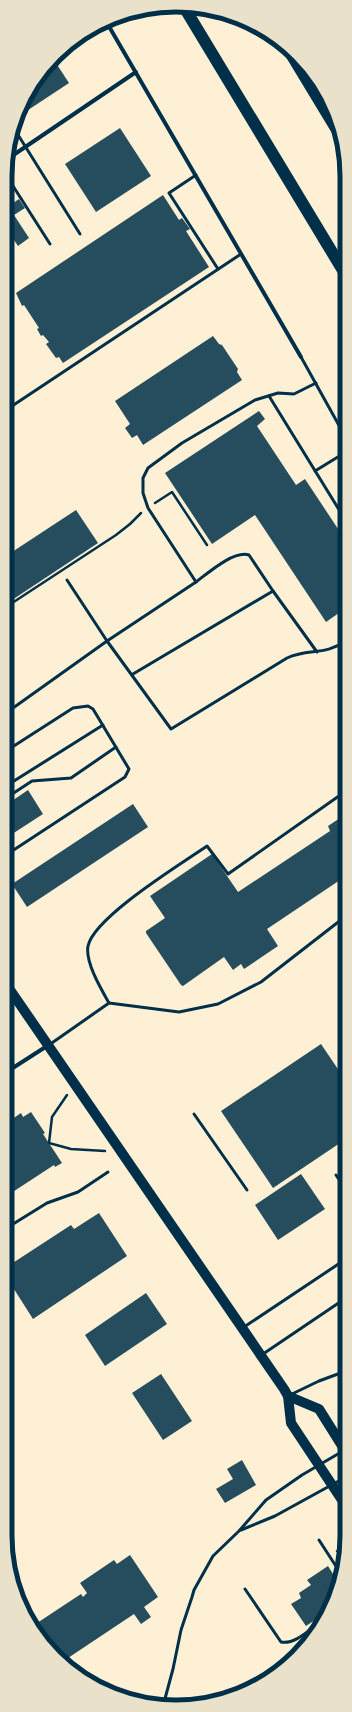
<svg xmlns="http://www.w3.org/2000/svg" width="352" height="1712" font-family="Montserrat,sans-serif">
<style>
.building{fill:#264d5e}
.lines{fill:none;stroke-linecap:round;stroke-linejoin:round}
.path{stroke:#003049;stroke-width:2.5}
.service{stroke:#003049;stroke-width:3}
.minor{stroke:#003049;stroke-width:4}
.primary{stroke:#003049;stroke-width:10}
.motorway{stroke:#003049;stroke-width:12}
.rim{fill:none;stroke:#003049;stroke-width:5}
</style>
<rect width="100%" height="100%" fill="#fdf0d5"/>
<g class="building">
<polygon points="54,60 69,83 19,116 28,91"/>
<polygon points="120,128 151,176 96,212 65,164"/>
<polygon points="163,195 179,220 182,218 190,229 186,231 209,267 63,363 59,357 56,358 46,344 49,342 43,335 41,336 37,329 39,328 24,305 22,306 16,293"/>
<polygon points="19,199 25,208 14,215 29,238 18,246 6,228 6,208"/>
<polygon points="213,336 219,344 222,345 238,369 237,372 242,380 143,445 137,435 132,438 125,428 130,424 115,401"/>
<polygon points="259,411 265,419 257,426 296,485 305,479 346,541 346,608 326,622 255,515 212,544 165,473"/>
<polygon points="76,510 98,543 6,604 6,556"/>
<polygon points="28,790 43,814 6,838 6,805"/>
<polygon points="133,804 148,827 27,907 12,884"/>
<polygon points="346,814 346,876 267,929 278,946 244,969 241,964 233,970 224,957 183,986 181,985 146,933 146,931 165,918 150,896 212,854 238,892 330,831 328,826"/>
<polygon points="321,1044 346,1081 346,1139 273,1188 221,1111"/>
<polygon points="31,1112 45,1133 43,1134 62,1163 55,1167 54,1165 5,1197 5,1124 21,1113 23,1117"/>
<polygon points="301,1174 325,1209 278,1240 255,1205"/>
<polygon points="99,1213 127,1256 33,1319 5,1275 5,1268 71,1225 74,1229"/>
<polygon points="146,1293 167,1324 105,1366 85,1335"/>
<polygon points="161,1374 192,1421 163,1440 132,1393"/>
<polygon points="242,1460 256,1485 225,1503 216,1489 233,1479 227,1469"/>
<polygon points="130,1555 158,1597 144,1607 151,1617 141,1624 134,1614 62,1662 55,1657 34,1625 81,1594 83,1597 87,1593 80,1583 114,1560 117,1564"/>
<polygon points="328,1566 338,1582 330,1610 306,1626 291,1604 301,1598 299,1593 311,1585 307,1580"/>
</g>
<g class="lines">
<g class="path">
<polyline points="155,503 172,492 207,545"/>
<polyline points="6,607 116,535 130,524 141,513"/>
<polyline points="67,1095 52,1117 49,1143 71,1149 105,1151"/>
<polyline points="337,1551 346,1546"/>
</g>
<g class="service">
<polyline points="15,130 80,234"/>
<polyline points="6,175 50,244"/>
<polyline points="196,175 169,193 218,269"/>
<polyline points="301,357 346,438"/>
<path d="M316 383 294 394 278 393 255 400 182 443 148 468 143 478V493L148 508 196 582C208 573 234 550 249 555L273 591 317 652"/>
<polyline points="269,396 346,521"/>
<polyline points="6,410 241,254"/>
<polyline points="315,471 346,452"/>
<path d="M196 582 107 641 171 729 287 658C309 648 324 656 346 641"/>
<polyline points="133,674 273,591"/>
<polyline points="6,713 107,641 67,580"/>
<polyline points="6,786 103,725"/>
<polyline points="6,798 32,781 71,778 116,747"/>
<polyline points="6,855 125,777 129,769 93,709 88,706 73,708 6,751"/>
<path d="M109 1003C101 989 85 962 88 946 94 917 181 864 207 846L228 874 346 791"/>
<polyline points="49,1045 109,1003 179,1012 218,1004 261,982 346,916"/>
<polyline points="194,1114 247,1190"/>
<polyline points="336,1175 346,1190"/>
<polyline points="5,1229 47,1203 78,1192 108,1172"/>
<polyline points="244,1327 346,1259"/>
<polyline points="263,1354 346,1298"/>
<polyline points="292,1394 319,1381 346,1371"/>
<polyline points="241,1530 275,1516 346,1477"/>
<polyline points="319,1540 341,1574"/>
<path d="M245 1589 281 1642C295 1645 310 1629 322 1621"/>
<polyline points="163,1706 173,1669 181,1630 192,1597 194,1590 213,1556 239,1531 266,1500 302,1475 343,1451"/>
</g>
<g class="minor">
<polyline points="107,23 301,357"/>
<polyline points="6,160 136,72"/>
<polyline points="5,1073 47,1046"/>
</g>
<g class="primary">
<polyline points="6,984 284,1389 288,1396 291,1423 346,1506"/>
<polyline points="288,1396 319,1409 346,1452"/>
</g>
<g class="motorway">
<polyline points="184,7 347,277"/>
<polyline points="288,49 337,130"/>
</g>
</g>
<path d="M0 0H352V1712H0ZM176 12H176A164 164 0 0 1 340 176V1536A164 164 0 0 1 176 1700H176A164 164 0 0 1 12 1536V176A164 164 0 0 1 176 12Z" fill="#e9e1ca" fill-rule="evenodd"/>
<path class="rim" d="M176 12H176A164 164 0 0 1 340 176V1536A164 164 0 0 1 176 1700H176A164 164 0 0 1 12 1536V176A164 164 0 0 1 176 12Z"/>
</svg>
